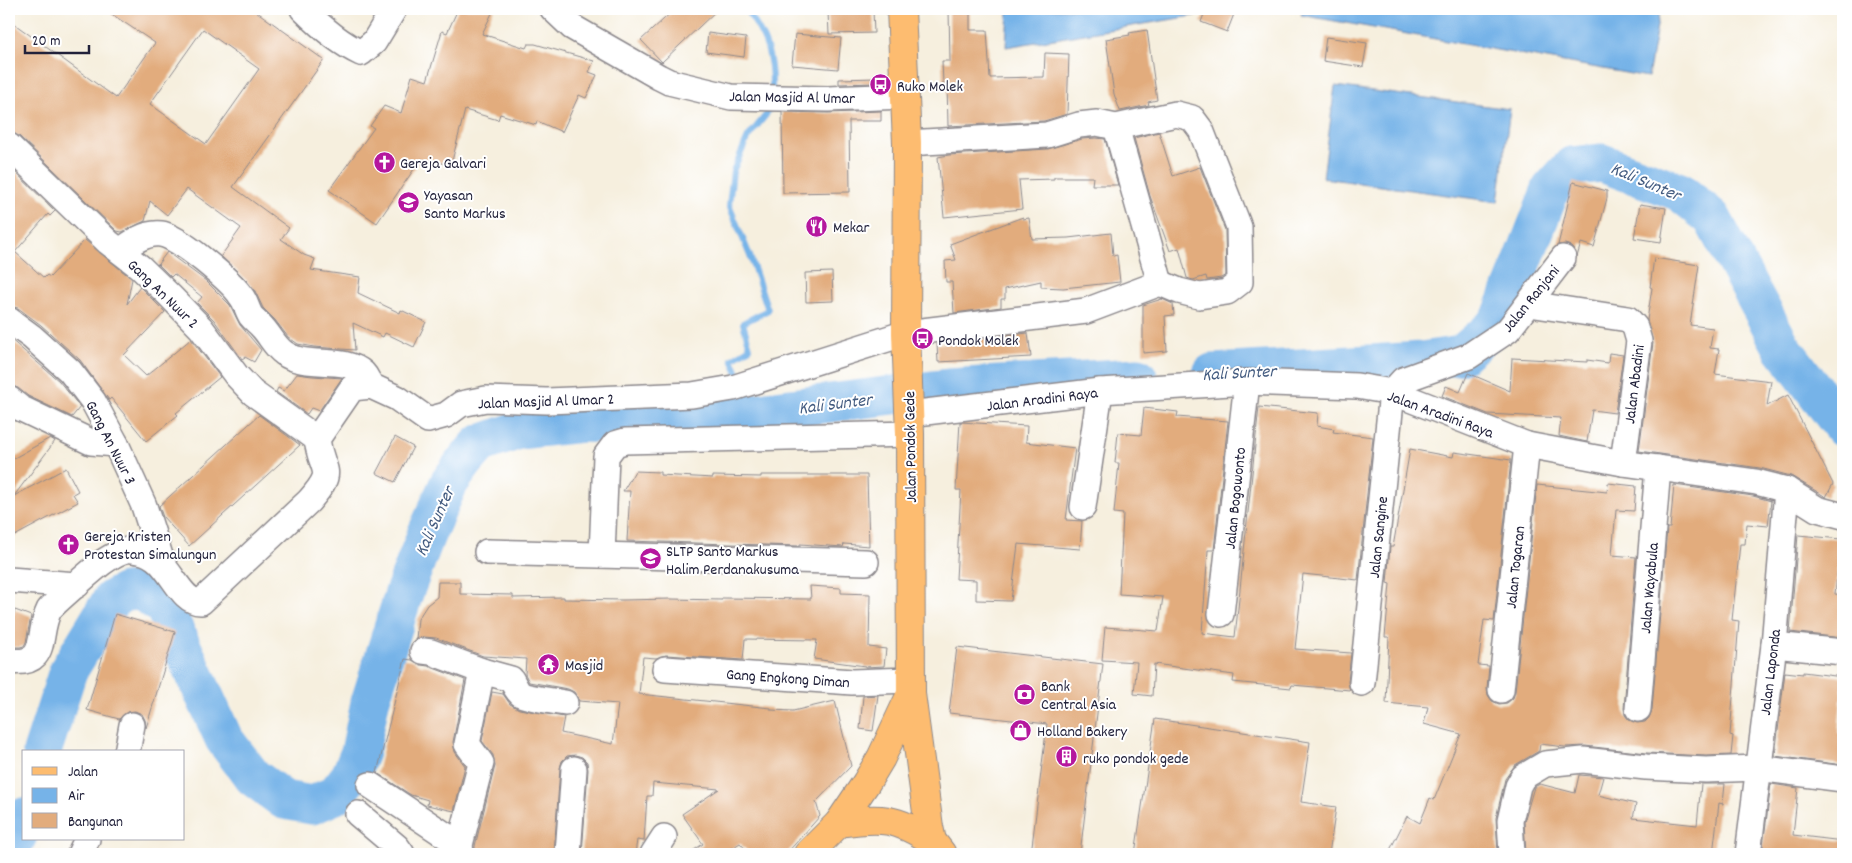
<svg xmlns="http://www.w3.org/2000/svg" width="1852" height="863" font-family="Dekko,sans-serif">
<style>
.water{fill:#76b3e8;stroke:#4c6a92}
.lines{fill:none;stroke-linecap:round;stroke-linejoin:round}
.stream{stroke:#76b3e8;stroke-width:6}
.river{stroke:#76b3e8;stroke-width:39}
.building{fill:#e2ac7d;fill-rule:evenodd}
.minor-casing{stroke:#8c888c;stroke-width:28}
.major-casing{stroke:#8c888c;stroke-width:30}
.minor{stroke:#fff;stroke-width:25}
.major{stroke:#fdbc6f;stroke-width:28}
.labels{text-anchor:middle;stroke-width:4;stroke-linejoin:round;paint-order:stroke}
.poi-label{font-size:16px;fill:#22223b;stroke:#fff;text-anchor:start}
.street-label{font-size:16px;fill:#22223b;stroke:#fff}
.water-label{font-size:18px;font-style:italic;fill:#445c80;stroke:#fff}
</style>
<rect width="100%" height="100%" fill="#fff"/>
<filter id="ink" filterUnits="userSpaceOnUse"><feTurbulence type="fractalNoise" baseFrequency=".02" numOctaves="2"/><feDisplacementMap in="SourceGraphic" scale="10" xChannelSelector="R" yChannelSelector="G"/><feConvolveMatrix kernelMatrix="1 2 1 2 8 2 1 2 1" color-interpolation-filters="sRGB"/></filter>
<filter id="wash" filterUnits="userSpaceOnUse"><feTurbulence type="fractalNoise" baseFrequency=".0096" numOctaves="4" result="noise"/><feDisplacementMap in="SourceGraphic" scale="20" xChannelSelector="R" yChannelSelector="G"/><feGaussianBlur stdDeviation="1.12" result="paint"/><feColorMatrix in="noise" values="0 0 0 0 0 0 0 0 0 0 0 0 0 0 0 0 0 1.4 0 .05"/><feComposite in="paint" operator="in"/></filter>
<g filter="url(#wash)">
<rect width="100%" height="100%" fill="#f6efde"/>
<g class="water">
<polygon points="1008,9 1198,9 1198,15 1006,47"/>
<polygon points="1303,9 1660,9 1648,77 1301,15"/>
<polygon points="1335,86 1510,109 1498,202 1323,178"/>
</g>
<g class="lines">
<g class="stream">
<path d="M745 9C767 37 773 57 772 93"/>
<polyline points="741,381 732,359 750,348 743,323 768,310 750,256 729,205 733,171 748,137 766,115 772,103"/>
<polyline points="745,391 753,413"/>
</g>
<g class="river">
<polyline points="1212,373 1421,361 1461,355 1499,322 1551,189 1572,166 1602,163 1680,192 1712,218 1782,347 1843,428"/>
<polyline points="42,752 68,671 112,599 125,592 141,591 164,607 224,739 253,777 284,800 312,805 335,795 350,776 360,752 370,702 404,593 426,535 449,483 465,461 480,444 519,430 582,423 666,424 948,388 1138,377"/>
<polyline points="9,853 19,833 24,817"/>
</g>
</g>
<g id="blocks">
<g class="building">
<path d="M104 9H253L324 60 233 187 289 228 281 239 304 255 315 259 311 270 360 277 358 293 400 313 401 310 426 322 414 347 385 333 383 337 353 323 355 350 314 347 298 344 288 337 275 320 263 308 255 291 246 280 221 256 241 228 187 189 167 215 150 201 145 221 122 232 117 231 19 136 9 132V20L116 98 155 43ZM203 29 259 69 206 144 150 104Z"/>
<polygon points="458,9 494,9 482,34 526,48 528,44 535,44 594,61 589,72 597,75 586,98 579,95 562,132 537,121 536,125 500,114 498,120 465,110 451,165 421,159 377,223 329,190 374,128 370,126 384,106 401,113 412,76 427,81 442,31 447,33"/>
<polygon points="675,9 718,9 662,62 641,40"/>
<polygon points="949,9 970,9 970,30 987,30 990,78 1044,77 1045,53 1069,54 1067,114 1044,121 948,126 947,83 943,83 942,61 950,61"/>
<polygon points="1206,9 1236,9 1227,32 1201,22"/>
<polygon points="873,11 874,33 829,34 828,12"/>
<polygon points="1147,30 1157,100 1148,102 1149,105 1120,111 1114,94 1106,39 1130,35 1129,33"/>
<polygon points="708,33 746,38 744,57 706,52"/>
<polygon points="795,34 841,38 838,69 792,65"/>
<polygon points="1326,37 1367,43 1363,67 1323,61"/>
<polygon points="876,78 876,83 839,84 839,79"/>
<polygon points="881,111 881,121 849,121 850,192 783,193 782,112 828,113"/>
<polygon points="1159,132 1173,176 1200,167 1225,230 1226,275 1221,278 1207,280 1206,276 1193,280 1187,278 1179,248 1170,251 1150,196 1134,138"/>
<polygon points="1096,138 1105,139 1118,185 1092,185 1093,177 1054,177 1054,179 1019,180 1022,209 944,217 938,157 949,155 1048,149 1082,139"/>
<polygon points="9,166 55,211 50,216 48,214 15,252 44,278 47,275 50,277 85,240 132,279 127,304 140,287 165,312 124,355 146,376 191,339 220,377 176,413 178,415 146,441 111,398 109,400 80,360 41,325 18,308 9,306"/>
<polygon points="1573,182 1607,191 1607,198 1594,247 1581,243 1577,257 1576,252 1571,246 1565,244 1558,245"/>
<polygon points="1640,204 1666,208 1661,242 1634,238"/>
<polygon points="1023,217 1023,219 1029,218 1032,239 1068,238 1111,233 1113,256 1117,255 1120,282 1063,288 1041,287 1041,281 1005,289 1005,299 1001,299 1001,307 954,313 952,282 946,282 945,261 956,260 950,244"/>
<polygon points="167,252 206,281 230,305 240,325 261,350 254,362 245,357 242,359 214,320 197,303 202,297 174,274 171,277 158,264"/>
<polygon points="1654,258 1699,265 1690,325 1713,328 1710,348 1719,349 1715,374 1771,381 1767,406 1788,395 1833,484 1826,497 1791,476 1760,468 1639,451 1653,343 1647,320 1652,288 1650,287"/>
<polygon points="832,272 833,301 806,302 805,273"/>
<polygon points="1162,299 1173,304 1174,315 1165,316 1167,351 1143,353 1143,305"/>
<polygon points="1028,333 1031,357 938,362 937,344"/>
<polygon points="9,338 59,381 80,407 72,417 28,396 18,388 9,385"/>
<polygon points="1609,353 1623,355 1615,413 1592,410 1587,442 1559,436 1561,418 1488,414 1442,396 1446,386 1460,392 1468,373 1510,391 1512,358 1587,362 1587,360 1608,363"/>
<polygon points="297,374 312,376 342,378 319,411 311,408 307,414 276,392 278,388 284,391"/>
<polygon points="1259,407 1318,413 1317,426 1334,429 1333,432 1373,437 1358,580 1303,574 1295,649 1351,653 1348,682 1350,690 1292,685 1291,688 1233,682 1234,675 1154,664 1152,696 1134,694 1137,662 1102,660 1105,627 1158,631 1163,597 1119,594 1123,514 1114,513 1119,463 1115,463 1118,433 1141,435 1144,408 1178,412 1177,417 1228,421 1214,550 1208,550 1202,633 1235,637"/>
<polygon points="259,415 300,445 189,546 163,517 159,506"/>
<polygon points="960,422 1027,426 1026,442 1075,448 1066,520 1082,521 1080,549 1018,544 1011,601 976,600 976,580 956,579 961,490 956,490"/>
<polygon points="395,437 413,447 395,482 376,473"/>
<polygon points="50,438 55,441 14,496 66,468 78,491 73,494 78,502 9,539 9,461"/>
<polygon points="1410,449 1453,457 1454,452 1511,460 1494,621 1484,620 1478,665 1489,666 1487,688 1488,695 1492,701 1499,704 1507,703 1513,698 1515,692 1537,485 1607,492 1608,483 1636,486 1634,511 1616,510 1612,555 1636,557 1624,708 1625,715 1629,720 1637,723 1645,722 1649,718 1652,710 1667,528 1670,528 1674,485 1753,496 1771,501 1768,526 1747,524 1745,544 1740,544 1732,620 1739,621 1730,735 1733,736 1731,755 1706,756 1647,753 1585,746 1565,747 1540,744 1539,751 1515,765 1505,779 1496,818 1498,854 1388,854 1407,816 1420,823 1430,798 1434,800 1461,734 1424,724 1428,707 1386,703 1389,637 1385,637 1390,584 1387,583 1390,547 1393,547"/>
<polygon points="635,471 660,472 660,475 713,478 713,476 761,477 761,475 867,475 869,546 844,544 843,547 800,544 800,546 627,541 630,491 623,491"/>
<polygon points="1798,535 1841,539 1835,594 1843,595 1843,638 1790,632"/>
<polygon points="438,582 460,582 460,594 513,595 513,598 564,597 564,599 623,600 671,599 722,600 722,598 811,599 810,586 841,588 841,593 870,594 869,647 886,649 884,666 865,667 865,666 814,659 817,640 745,639 743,660 666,655 656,658 643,657 639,694 771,708 771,710 793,711 835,701 851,766 816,802 820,816 786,854 750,854 740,843 723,854 688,854 703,844 682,814 719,789 653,783 652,796 647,796 644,841 637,840 635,854 582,854 588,770 587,762 582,757 575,755 567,756 562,761 560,768 554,854 475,854 475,846 495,766 493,755 482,741 492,692 503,694 510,704 519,709 564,717 561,733 613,744 618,704 579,701 574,692 568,689 529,682 525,674 526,659 483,656 436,638 424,637 416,639 418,619 427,605 437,597"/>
<polygon points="15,610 31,616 26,642 24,646 20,647 9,647 9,628"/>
<polygon points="115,614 175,632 146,728 145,720 142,714 135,711 127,712 119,719 87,710"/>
<polygon points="957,647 1103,664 1080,854 1031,854 1047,724 949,713"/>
<polygon points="405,659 412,660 421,665 428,666 465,680 453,742 455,752 465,766 454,811 427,805 428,800 411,795 377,773"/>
<polygon points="1785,672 1803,674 1803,672 1843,677 1838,733 1843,733 1843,765 1775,756"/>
<polygon points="878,695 873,731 860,729 863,696"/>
<polygon points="1155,719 1310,742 1301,802 1336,807 1329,854 1135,854"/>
<polygon points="1579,775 1603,777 1598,795 1636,804 1633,818 1697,825 1701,784 1725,784 1723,804 1719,803 1713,854 1526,854 1524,822 1534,787 1540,784 1575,793"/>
<polygon points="1771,784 1798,788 1793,835 1843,841 1843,854 1762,854"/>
</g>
</g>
</g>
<g filter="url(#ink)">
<use href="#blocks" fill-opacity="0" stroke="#8c888c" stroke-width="1"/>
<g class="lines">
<defs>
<g id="minor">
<path d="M303 9C320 26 339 43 361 53L374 42 394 9"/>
<polyline points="553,9 572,27 659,77 669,82 731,97 828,99 905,96"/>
<polyline points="1116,127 1160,283"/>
<polyline points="907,143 1047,135 1079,125 1097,123 1116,127 1176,114 1192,118 1201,130 1239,227 1240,282 1227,292 1199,296 1179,291 1160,283"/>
<polyline points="9,146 108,242 140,267 170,296 201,328 236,375 253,393 317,439"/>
<path d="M120 251C131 243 146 232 161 234 178 236 231 281 241 296 246 302 247 310 251 316 254 320 259 323 262 327 270 335 274 346 284 353 305 369 344 355 363 373 367 377 368 382 371 386"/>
<polyline points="1529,304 1628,319 1635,327 1639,341 1623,463"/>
<polyline points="9,320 32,337 70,371 93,401 116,444 144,506 163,565"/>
<polyline points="9,399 20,408 91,442 116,444"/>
<polyline points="909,414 1100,391 1247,382 1357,386 1392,392 1527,445 1623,463 1756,482 1787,490 1817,509 1843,516"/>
<polyline points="1083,507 1100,391"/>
<polyline points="487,552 866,562"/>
<polyline points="602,555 606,456 615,444 625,441 910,434"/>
<polyline points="9,580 77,585"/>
<polyline points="1221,614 1247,382"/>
<polyline points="1774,645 1843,652"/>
<polyline points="423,651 431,652 482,671"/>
<path d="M9 661C50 666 36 636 49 610 53 604 96 567 103 562 109 558 120 551 127 550 131 549 135 551 139 551 170 555 177 603 201 602L309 501C338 468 321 474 317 439L352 388 371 386 397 398 428 420 446 415 461 404 486 399 547 401 692 395 733 388 906 333 1086 311 1160 283"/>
<polyline points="665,669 852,682 910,680"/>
<polyline points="1362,683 1392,392 1403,380 1469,356 1508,330 1563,258"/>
<polyline points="1501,690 1527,445"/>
<polyline points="1638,709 1658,468"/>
<polyline points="127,752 132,725"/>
<polyline points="370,785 460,845"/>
<polyline points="358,814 397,847 402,854"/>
<polyline points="80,854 87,839"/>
<path d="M461 854 460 845 481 763 467 744 482 671 511 679C514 684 517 692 522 695 524 697 558 702 565 703"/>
<polyline points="568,854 574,769"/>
<polyline points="653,854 664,837"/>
<polyline points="1512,854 1510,821 1518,786 1523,777 1545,764 1583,760 1646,767 1706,770 1757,768 1843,779"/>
<polyline points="1748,854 1774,645 1787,490"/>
</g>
<g id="major">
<polyline points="901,9 907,143 906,333 910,434 911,694 929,827 932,841 942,854"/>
<path d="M839 823C881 817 896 817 932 841"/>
<polyline points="808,854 839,823 866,783 881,758 911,694"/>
</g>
</defs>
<use href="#minor" class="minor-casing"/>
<use href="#major" class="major-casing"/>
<use href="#minor" class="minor"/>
<use href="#major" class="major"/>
</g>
</g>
<defs>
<symbol id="bus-disc" viewBox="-11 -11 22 22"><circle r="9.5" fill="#b5179e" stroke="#fff"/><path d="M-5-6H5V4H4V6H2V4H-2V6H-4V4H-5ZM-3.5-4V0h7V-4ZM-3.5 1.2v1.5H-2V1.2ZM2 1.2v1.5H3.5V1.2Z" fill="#fff"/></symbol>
<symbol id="church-disc" viewBox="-11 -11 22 22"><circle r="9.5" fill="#b5179e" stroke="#fff"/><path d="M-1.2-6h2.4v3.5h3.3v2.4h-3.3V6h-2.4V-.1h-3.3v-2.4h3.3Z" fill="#fff"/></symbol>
<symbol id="school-disc" viewBox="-11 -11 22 22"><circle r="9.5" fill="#b5179e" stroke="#fff"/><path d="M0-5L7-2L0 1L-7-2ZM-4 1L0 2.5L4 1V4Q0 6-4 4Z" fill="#fff"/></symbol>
<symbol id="restaurant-disc" viewBox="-11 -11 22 22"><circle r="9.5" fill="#b5179e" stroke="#fff"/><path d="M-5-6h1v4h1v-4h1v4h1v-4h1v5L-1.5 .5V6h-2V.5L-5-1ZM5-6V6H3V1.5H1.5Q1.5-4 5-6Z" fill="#fff"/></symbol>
<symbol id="temple-disc" viewBox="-11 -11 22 22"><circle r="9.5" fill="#b5179e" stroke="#fff"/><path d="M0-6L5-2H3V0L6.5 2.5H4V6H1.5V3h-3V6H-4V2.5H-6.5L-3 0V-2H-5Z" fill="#fff"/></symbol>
<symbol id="bank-disc" viewBox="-11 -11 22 22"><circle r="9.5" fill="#b5179e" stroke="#fff"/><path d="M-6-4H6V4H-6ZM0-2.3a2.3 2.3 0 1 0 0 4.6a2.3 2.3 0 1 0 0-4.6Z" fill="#fff"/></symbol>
<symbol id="shop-disc" viewBox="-11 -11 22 22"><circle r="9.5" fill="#b5179e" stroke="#fff"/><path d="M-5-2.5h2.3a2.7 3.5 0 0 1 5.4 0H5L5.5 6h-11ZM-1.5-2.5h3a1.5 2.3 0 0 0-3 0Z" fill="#fff"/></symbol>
<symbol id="building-disc" viewBox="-11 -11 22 22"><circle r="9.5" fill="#b5179e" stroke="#fff"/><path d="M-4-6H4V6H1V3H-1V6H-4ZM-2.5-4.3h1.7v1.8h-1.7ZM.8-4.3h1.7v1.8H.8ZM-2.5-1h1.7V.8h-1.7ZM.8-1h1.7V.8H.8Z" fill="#fff"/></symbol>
</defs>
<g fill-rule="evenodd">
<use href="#bus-disc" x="868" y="72" width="25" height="25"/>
<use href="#church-disc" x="372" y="150" width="25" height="25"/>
<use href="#school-disc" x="396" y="190" width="25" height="25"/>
<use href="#restaurant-disc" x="804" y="214" width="25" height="25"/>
<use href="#bus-disc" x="910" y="326" width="25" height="25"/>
<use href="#church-disc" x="56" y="532" width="25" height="25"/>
<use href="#school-disc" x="638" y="546" width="25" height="25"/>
<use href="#temple-disc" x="536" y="652" width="25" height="25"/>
<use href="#bank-disc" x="1012" y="682" width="25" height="25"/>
<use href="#shop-disc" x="1008" y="718" width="25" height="25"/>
<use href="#building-disc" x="1054" y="744" width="25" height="25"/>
</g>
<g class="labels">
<g class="poi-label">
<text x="897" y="91">Ruko Molek</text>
<text x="400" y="168">Gereja Galvari</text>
<text x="424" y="200">Yayasan<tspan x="424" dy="18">Santo Markus</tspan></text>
<text x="833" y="232">Mekar</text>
<text x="938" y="345">Pondok Molek</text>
<text x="84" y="541">Gereja Kristen<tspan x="84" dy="18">Protestan Simalungun</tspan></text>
<text x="666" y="556">SLTP Santo Markus<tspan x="666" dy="18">Halim Perdanakusuma</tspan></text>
<text x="565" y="670">Masjid</text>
<text x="1041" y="691">Bank<tspan x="1041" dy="18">Central Asia</tspan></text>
<text x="1037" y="736">Holland Bakery</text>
<text x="1083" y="763">ruko pondok gede</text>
</g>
<g class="street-label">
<text transform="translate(792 96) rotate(1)" y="6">Jalan Masjid Al Umar</text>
<text transform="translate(164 293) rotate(44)" y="6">Gang An Nuur 2</text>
<text transform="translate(1530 298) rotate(-51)" y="6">Jalan Ranjani</text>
<text transform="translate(1633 384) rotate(-83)" y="6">Jalan Abadini</text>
<text transform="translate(1042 398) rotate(-7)" y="6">Jalan Aradini Raya</text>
<text transform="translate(546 400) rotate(-2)" y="6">Jalan Masjid Al Umar 2</text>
<text transform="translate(1441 413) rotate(20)" y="6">Jalan Aradini Raya</text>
<text transform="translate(112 442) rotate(63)" y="6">Gang An Nuur 3</text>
<text transform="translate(909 447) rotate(-91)" y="6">Jalan Pondok Gede</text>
<text transform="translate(1234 498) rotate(-84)" y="6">Jalan Bogowonto</text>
<text transform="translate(1377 537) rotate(-84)" y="6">Jalan Sangine</text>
<text transform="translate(1514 567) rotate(-84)" y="6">Jalan Togaran</text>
<text transform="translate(1648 588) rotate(-85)" y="6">Jalan Wayabula</text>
<text transform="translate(1769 672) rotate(-83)" y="6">Jalan Laponda</text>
<text transform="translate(788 677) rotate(4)" y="6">Gang Engkong Diman</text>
</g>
<g class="water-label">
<text transform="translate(1646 181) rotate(23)" y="6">Kali Sunter</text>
<text transform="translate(1239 372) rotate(-3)" y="6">Kali Sunter</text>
<text transform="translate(835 403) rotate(-7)" y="6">Kali Sunter</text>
<text transform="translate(434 521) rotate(-66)" y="6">Kali Sunter</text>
</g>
</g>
<rect width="1852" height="863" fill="none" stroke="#fff" stroke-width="30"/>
<rect x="22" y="750" width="162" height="90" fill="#ffffff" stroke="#a7a7b1"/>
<rect x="32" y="767" width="25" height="8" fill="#fdbc6f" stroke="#a7a7b1"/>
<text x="68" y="776" font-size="15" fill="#22223b">Jalan</text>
<rect x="32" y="788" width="25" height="15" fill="#76b3e8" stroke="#a7a7b1"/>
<text x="68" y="800" font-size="15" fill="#22223b">Air</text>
<rect x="32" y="813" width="25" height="15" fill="#e2ac7d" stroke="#a7a7b1"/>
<text x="68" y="826" font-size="15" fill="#22223b">Bangunan</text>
<path d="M25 45v8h64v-8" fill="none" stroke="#22223b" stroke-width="2.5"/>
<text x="32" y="45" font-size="15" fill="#22223b" stroke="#ffffff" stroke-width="4" paint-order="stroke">20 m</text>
</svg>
